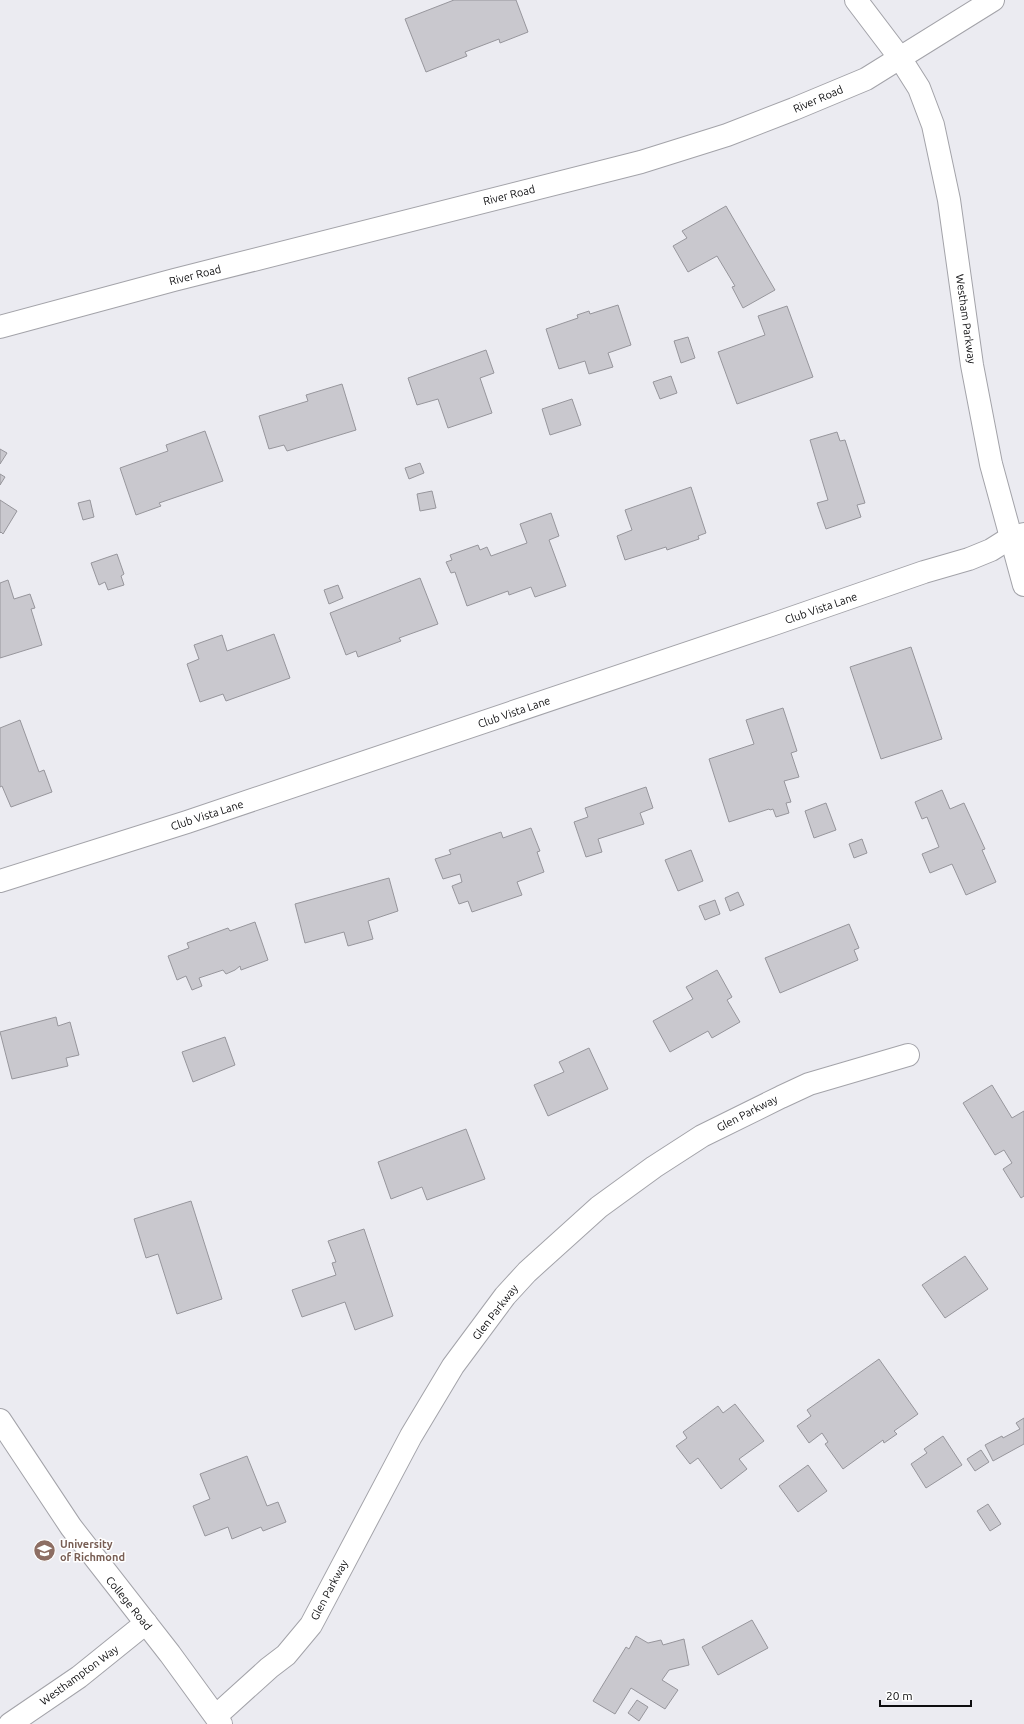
<svg xmlns="http://www.w3.org/2000/svg" width="1024" height="1724" font-family="Ubuntu,sans-serif">
<style>
.building{fill:#c9c8ce;stroke:#97969c}
.lines{fill:none;stroke-linecap:round;stroke-linejoin:round}
.street-casing{stroke:#a3a3a9;stroke-width:24}
.secondary-casing{stroke:#a3a3a9;stroke-width:24}
.street{stroke:#fff;stroke-width:22}
.secondary{stroke:#fff;stroke-width:22}
.labels{text-anchor:middle;stroke-width:3;stroke-linejoin:round;paint-order:stroke}
.street-label{font-size:11px;fill:#0d0d0f;stroke:#fff}
.education-label{font-size:11px;font-weight:bold;fill:#785e54;stroke:#fff;text-anchor:start}
</style>
<rect width="100%" height="100%" fill="#ebebf1"/>
<g class="building">
<polygon points="454,0 516,0 528,32 500,43 499,39 465,52 467,56 426,72 405,19"/>
<polygon points="726,206 775,290 743,308 732,287 735,286 717,256 688,272 673,246 687,238 682,231"/>
<polygon points="618,305 631,345 608,353 613,367 589,374 585,361 559,369 546,329 578,318 577,315 589,311 590,314"/>
<polygon points="787,306 813,377 737,404 718,352 765,335 758,316"/>
<polygon points="688,337 695,358 681,363 674,341"/>
<polygon points="486,350 494,373 480,378 492,413 448,428 438,399 417,405 408,378"/>
<polygon points="671,376 677,393 660,399 653,382"/>
<polygon points="342,384 356,430 287,451 284,445 269,449 259,416 308,401 306,395"/>
<polygon points="572,399 581,425 550,435 542,409"/>
<polygon points="205,431 223,481 159,503 161,506 136,515 120,468 168,451 166,445"/>
<polygon points="837,432 840,441 845,440 865,503 857,505 861,517 826,529 817,503 828,500 810,440"/>
<polygon points="0,449 7,453 0,464"/>
<polygon points="420,463 424,473 409,479 405,468"/>
<polygon points="0,474 5,477 0,485"/>
<polygon points="691,487 706,533 698,536 699,539 667,550 666,547 625,560 617,536 632,530 625,510"/>
<polygon points="432,491 436,508 420,511 417,494"/>
<polygon points="0,500 17,511 3,534 1,532 0,533"/>
<polygon points="90,500 94,517 83,520 78,503"/>
<polygon points="551,513 559,536 549,540 566,586 535,597 531,587 509,595 508,591 467,606 455,572 451,573 446,562 452,560 450,555 478,545 480,550 487,547 491,556 527,543 520,524"/>
<polygon points="117,554 124,574 121,576 124,585 108,590 105,582 99,585 91,563"/>
<polygon points="420,578 438,624 399,638 401,641 358,657 356,651 346,655 330,613"/>
<polygon points="8,580 14,599 30,594 35,608 31,609 42,645 0,658 0,583"/>
<polygon points="338,585 343,598 329,604 324,590"/>
<polygon points="274,634 290,678 226,701 223,694 200,702 187,664 199,659 194,645 222,635 227,651"/>
<polygon points="911,647 942,739 881,759 850,667"/>
<polygon points="783,708 797,751 791,753 799,777 784,781 791,802 786,803 789,813 776,817 773,809 770,810 769,809 729,822 709,759 754,744 746,720"/>
<polygon points="20,720 39,772 44,770 52,792 11,807 2,786 0,787 0,728"/>
<polygon points="646,787 653,808 640,813 644,824 598,839 602,852 586,857 574,822 588,817 585,808"/>
<polygon points="942,790 950,809 964,803 985,849 982,850 996,882 966,895 952,864 930,873 922,854 939,847 927,817 922,819 915,802"/>
<polygon points="826,803 836,830 814,838 805,811"/>
<polygon points="531,828 540,851 537,852 544,872 517,882 522,895 472,912 468,901 459,904 452,886 462,882 460,874 443,879 435,859 451,854 449,850 501,832 503,838"/>
<polygon points="862,839 867,853 854,858 849,844"/>
<polygon points="691,850 703,881 678,891 665,860"/>
<polygon points="389,878 398,911 368,921 373,939 348,946 344,932 305,943 295,904"/>
<polygon points="738,892 744,905 730,911 725,898"/>
<polygon points="715,900 720,914 705,920 699,906"/>
<polygon points="255,922 268,960 241,970 240,966 235,970 226,974 223,970 199,978 202,986 192,990 186,976 177,980 168,956 189,948 187,943 228,928 230,931"/>
<polygon points="849,924 859,948 854,950 858,960 780,993 765,958"/>
<polygon points="717,970 732,997 727,1000 740,1022 712,1038 708,1031 670,1052 653,1021 693,999 686,987"/>
<polygon points="56,1017 58,1026 70,1022 79,1055 66,1058 68,1066 12,1079 0,1032"/>
<polygon points="225,1037 235,1065 193,1082 182,1052"/>
<polygon points="589,1048 608,1089 548,1116 534,1085 564,1072 559,1062"/>
<polygon points="992,1085 1012,1118 1024,1111 1024,1196 1021,1198 1003,1169 1012,1163 1004,1150 995,1155 963,1103"/>
<polygon points="466,1129 485,1179 427,1200 422,1187 391,1199 378,1162"/>
<polygon points="191,1201 222,1299 177,1314 158,1254 146,1258 134,1219"/>
<polygon points="364,1229 393,1316 355,1330 345,1302 302,1317 292,1290 336,1275 332,1263 336,1262 328,1241"/>
<polygon points="965,1256 988,1289 945,1318 922,1285"/>
<polygon points="879,1359 918,1414 894,1431 897,1434 884,1443 883,1440 843,1469 825,1444 828,1442 822,1433 809,1443 797,1426 811,1416 807,1410"/>
<polygon points="735,1404 764,1441 739,1459 747,1469 721,1489 698,1458 690,1464 676,1446 687,1438 683,1432 718,1406 723,1413"/>
<polygon points="1024,1418 1024,1444 993,1461 985,1445 1002,1436 1003,1438 1020,1429 1016,1423"/>
<polygon points="943,1436 962,1465 926,1488 911,1464 927,1453 924,1449"/>
<polygon points="981,1450 989,1462 975,1471 967,1459"/>
<polygon points="247,1456 267,1506 278,1502 286,1522 263,1531 261,1527 232,1539 228,1527 205,1536 193,1506 210,1499 200,1474"/>
<polygon points="808,1465 827,1491 798,1512 779,1486"/>
<polygon points="988,1504 1001,1524 990,1531 977,1511"/>
<polygon points="752,1620 768,1648 718,1675 702,1647"/>
<polygon points="636,1636 648,1643 661,1640 663,1645 684,1639 689,1665 669,1670 662,1680 678,1690 665,1709 631,1688 615,1714 593,1701 626,1647 629,1649"/>
<polygon points="637,1700 648,1707 639,1721 628,1713"/>
</g>
<g class="lines">
<defs>
<g id="street">
<polyline points="856,0 900,58 919,88 933,125 949,200 972,365 991,464 1024,585"/>
<polyline points="0,881 187,822 777,623 924,572 969,559 991,550 1010,538 1024,534"/>
<polyline points="0,1420 71,1527 170,1654 221,1724"/>
<polyline points="216,1716 269,1668 286,1655 311,1625 411,1436 453,1366 505,1296 527,1272 599,1207 654,1167 702,1136 781,1097 809,1084 908,1055"/>
<polyline points="10,1724 79,1677 146,1623"/>
</g>
<polyline id="secondary" points="0,327 174,280 641,162 727,135 794,109 866,79 993,0"/>
</defs>
<use href="#street" class="street-casing"/>
<use href="#secondary" class="secondary-casing"/>
<use href="#street" class="street"/>
<use href="#secondary" class="secondary"/>
</g>
<defs>
<symbol id="university-disc" viewBox="-11 -11 22 22"><circle r="9.5" fill="#8d6e63" stroke="#fff"/><path d="M0-5L7-2L0 1L-7-2ZM-4 1L0 2.5L4 1V4Q0 6-4 4Z" fill="#fff"/></symbol>
</defs>
<g fill-rule="evenodd">
<use href="#university-disc" x="32" y="1538" width="25" height="25"/>
</g>
<g class="labels">
<g class="street-label">
<text transform="translate(818 99) rotate(-23)" y="4">River Road</text>
<text transform="translate(509 195) rotate(-14)" y="4">River Road</text>
<text transform="translate(195 275) rotate(-14)" y="4">River Road</text>
<text transform="translate(966 319) rotate(82)" y="4">Westham Parkway</text>
<text transform="translate(821 608) rotate(-19)" y="4">Club Vista Lane</text>
<text transform="translate(514 712) rotate(-19)" y="4">Club Vista Lane</text>
<text transform="translate(207 815) rotate(-18)" y="4">Club Vista Lane</text>
<text transform="translate(747 1113) rotate(-27)" y="4">Glen Parkway</text>
<text transform="translate(495 1312) rotate(-52)" y="4">Glen Parkway</text>
<text transform="translate(329 1590) rotate(-62)" y="4">Glen Parkway</text>
<text transform="translate(129 1603) rotate(51)" y="4">College Road</text>
<text transform="translate(79 1675) rotate(-36)" y="4">Westhampton Way</text>
</g>
<g class="education-label">
<text x="60" y="1548">University<tspan x="60" dy="13">of Richmond</tspan></text>
</g>
</g>
<path d="M880 1700v6h91v-6" fill="none" stroke="#0d0d0f" stroke-width="2"/>
<text x="886" y="1700" font-size="12" fill="#0d0d0f" stroke="#ffffff" stroke-width="3" paint-order="stroke">20 m</text>
</svg>
